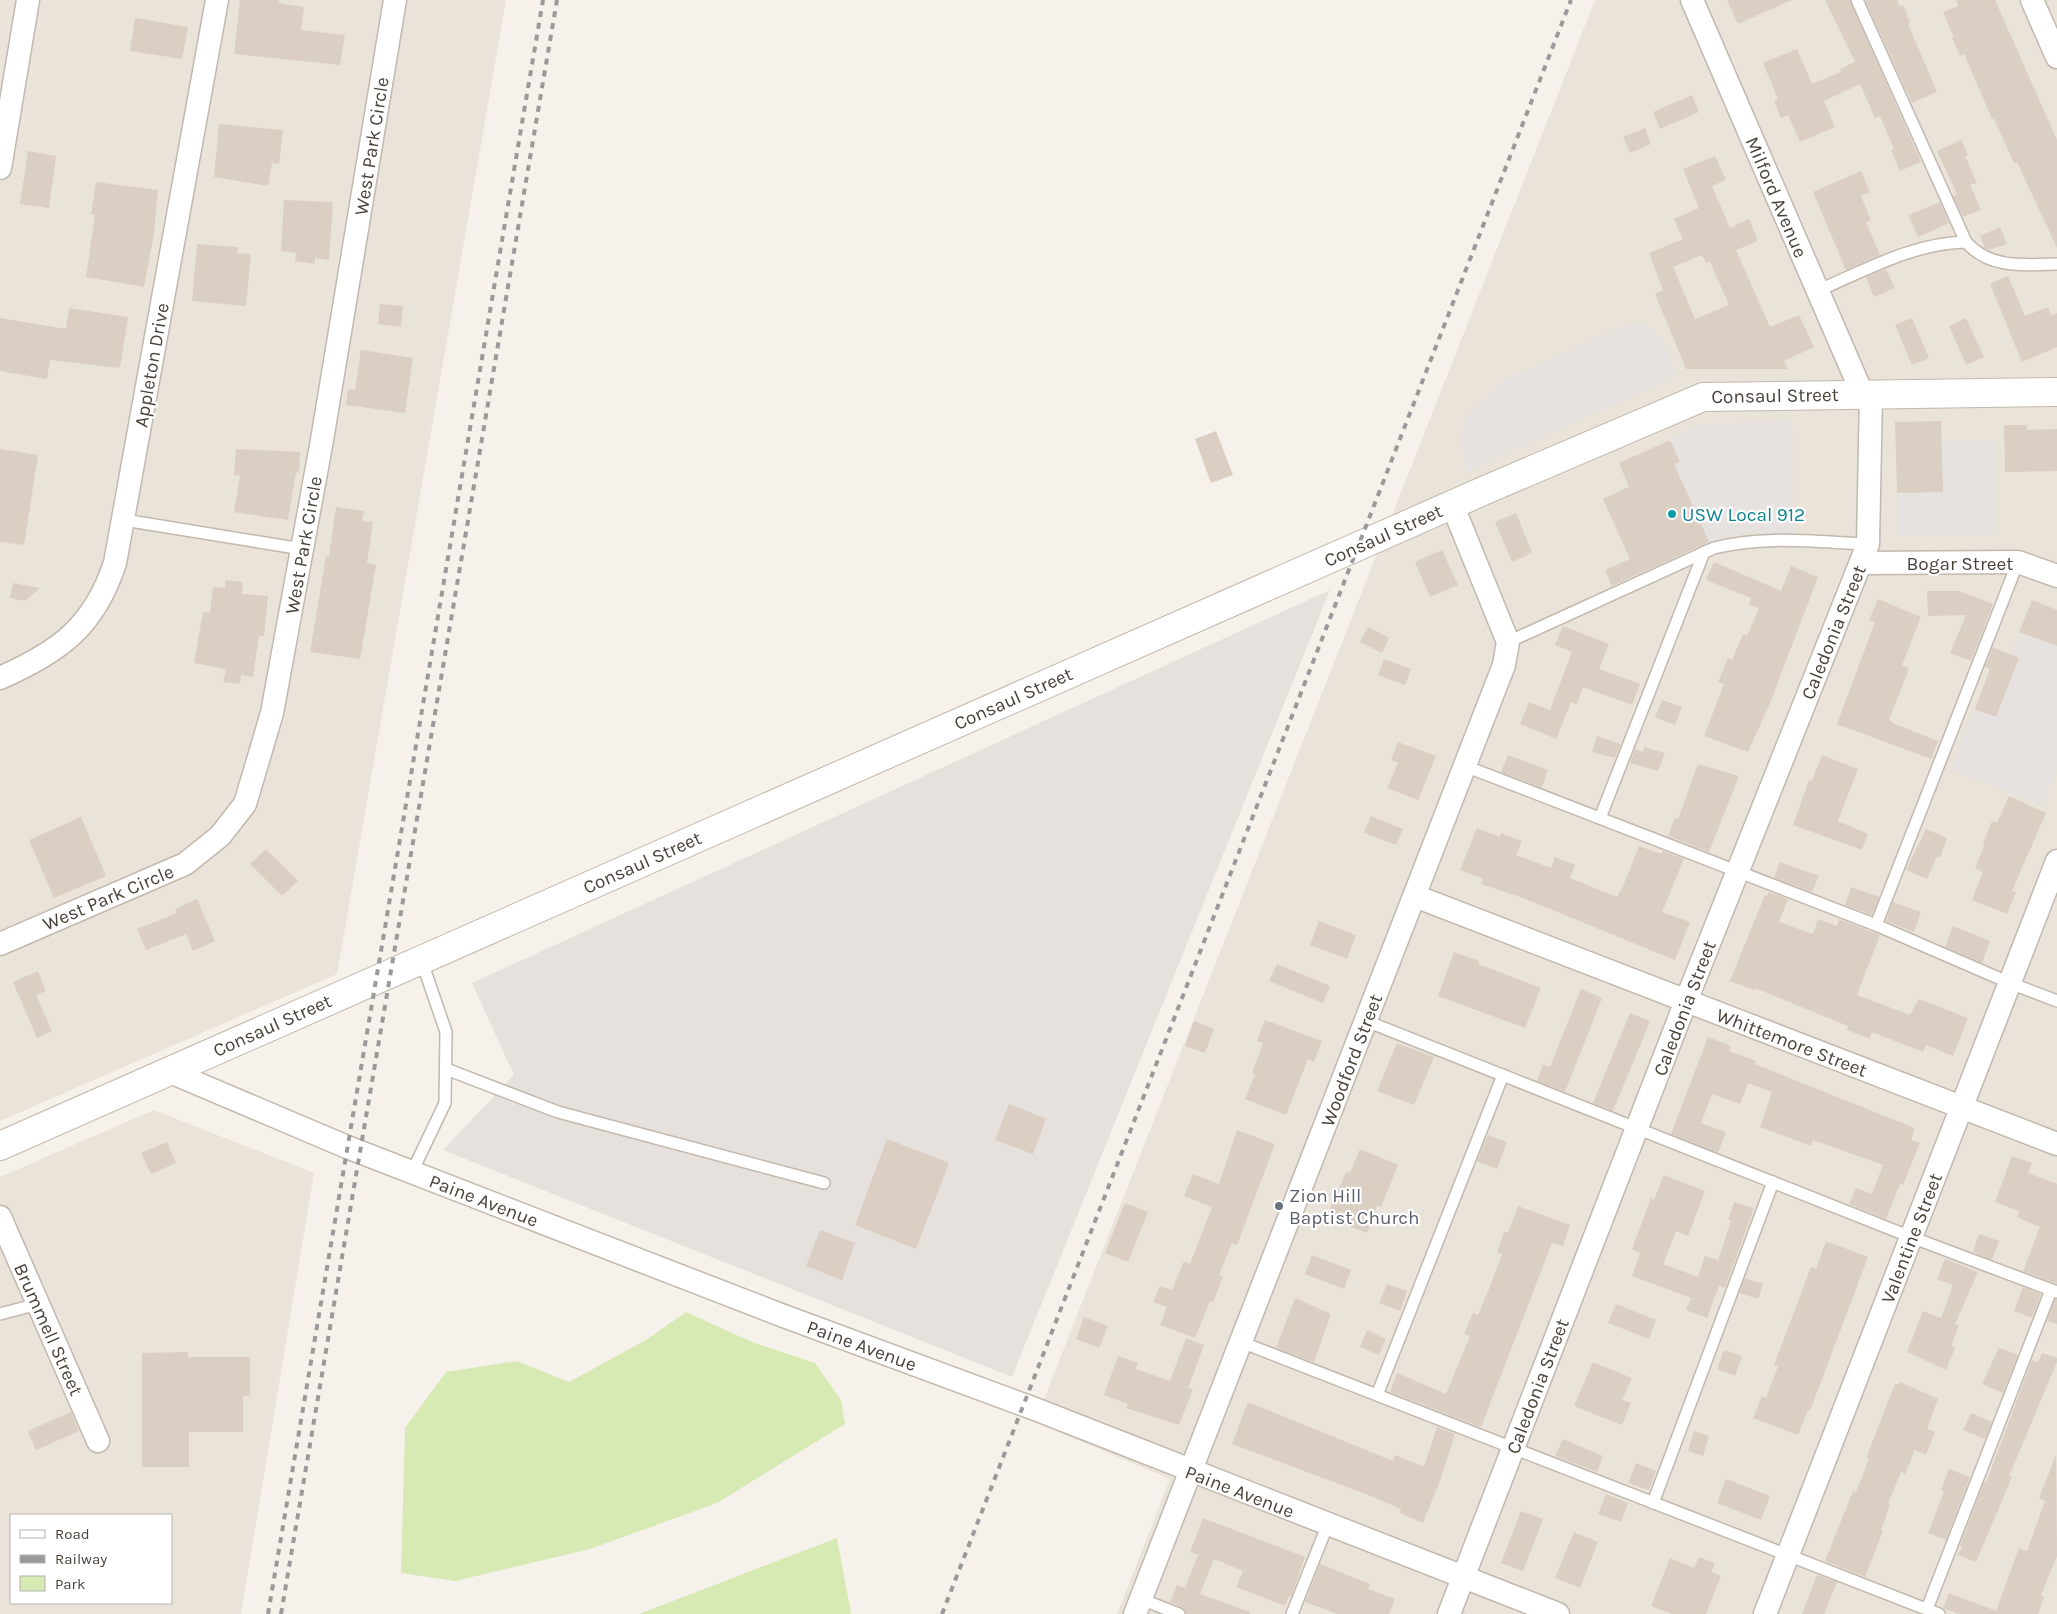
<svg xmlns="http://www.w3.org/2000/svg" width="2057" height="1614" font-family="Karla,sans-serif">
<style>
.residential{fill:#eae3d9;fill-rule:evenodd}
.industrial{fill:#e6e1dc}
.green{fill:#d7eab4}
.parking{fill:#e5e2df}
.building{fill:#dbcfc3;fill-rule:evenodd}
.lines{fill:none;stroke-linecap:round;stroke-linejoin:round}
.service-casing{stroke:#c2b8ad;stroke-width:14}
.minor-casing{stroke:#c2b8ad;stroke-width:25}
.tertiary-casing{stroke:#c2b8ad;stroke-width:30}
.service{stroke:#fff;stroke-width:11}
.minor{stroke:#fff;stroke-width:22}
.tertiary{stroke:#fff;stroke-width:28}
.rail{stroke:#9a9a9a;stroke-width:4;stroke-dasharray:6 6;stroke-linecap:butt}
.culture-dot{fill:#0f9aa8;stroke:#fff;stroke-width:2}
.worship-dot{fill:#6b7280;stroke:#fff;stroke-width:2}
.labels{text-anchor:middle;stroke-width:4.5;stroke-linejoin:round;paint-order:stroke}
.street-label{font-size:19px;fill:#4a4239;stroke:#fff}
.culture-label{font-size:19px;fill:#0d838f;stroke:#fff;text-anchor:start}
.worship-label{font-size:19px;fill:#5b616d;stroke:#fff;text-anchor:start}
</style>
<rect width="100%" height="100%" fill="#f6f1eb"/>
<g class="residential">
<polygon points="0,0 506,0 337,974 0,1121"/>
<polygon points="1595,0 2057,0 2057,1614 1117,1614 1170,1479 1035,1422"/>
<path d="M154 1110 314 1173 241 1614H0V1177ZM11 1515H171V1603H11Z"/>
</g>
<polygon class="industrial" points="1330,590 1012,1377 443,1150 514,1075 472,983"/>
<g class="green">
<polygon points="686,1312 752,1342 815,1363 841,1400 845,1424 717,1503 590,1549 455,1581 401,1573 405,1428 446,1372 517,1361 569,1382 646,1340"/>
<polygon points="837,1538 851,1614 639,1614"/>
</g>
<g class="parking">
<polygon points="1626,324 1646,326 1661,337 1678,376 1467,472 1460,437 1468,414 1505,379"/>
<polygon points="1793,421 1795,536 1748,533 1710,545 1674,464 1680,462 1669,437 1704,423"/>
<polygon points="1995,440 1997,534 1898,536 1897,493 1943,492 1941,441"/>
<polygon points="2019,632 2057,646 2057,768 2042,806 1951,770 1975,709 1996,717 2019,658 2011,654"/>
</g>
<g class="building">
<polygon points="240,0 279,0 279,3 304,7 301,30 345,35 340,65 234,54"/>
<polygon points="1727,0 1792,0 1738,24"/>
<polygon points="1825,0 1850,0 1921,162 1900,171 1891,150 1894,149 1880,116 1875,118 1860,84 1824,101 1835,127 1800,142 1788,115 1781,118 1774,101 1778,99 1763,63 1797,49 1812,84 1841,72 1840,69 1855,62"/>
<polygon points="1865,0 1897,0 1900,7 1903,5 1910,22 1908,24 1937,92 1912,103"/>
<polygon points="1956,0 1995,0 2057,140 2057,248 2017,162 2014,163 1994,119 1992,119 1964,54 1960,56 1952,38 1954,38 1943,12 1959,6"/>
<polygon points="135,18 188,27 182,59 130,51"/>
<polygon points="1692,95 1699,112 1660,129 1653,112"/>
<polygon points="219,124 283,130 279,164 272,163 268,186 214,177"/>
<polygon points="1645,128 1651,144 1630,153 1623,137"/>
<polygon points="1961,140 1968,155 1965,156 1977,183 1970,185 1981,210 1963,217 1953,196 1957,194 1937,151"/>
<polygon points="28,151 56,156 49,208 20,204"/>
<path d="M1715 156 1726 180 1712 186 1730 228 1749 219 1758 241 1736 250 1770 327 1799 315 1814 347 1784 361 1788 369H1686L1655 294 1663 290 1649 253 1683 239 1674 219 1699 208 1683 169ZM1702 255 1706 263 1710 262 1729 305 1695 319 1673 267Z"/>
<polygon points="1861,171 1870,192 1861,196 1871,220 1866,222 1880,255 1846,270 1813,192"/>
<polygon points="96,182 158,190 154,233 144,287 86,277 95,215 91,214"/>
<polygon points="284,200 333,202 329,260 315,258 315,264 295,261 296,253 281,251"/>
<polygon points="1940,202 1949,223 1918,237 1908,215"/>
<polygon points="2000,227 2007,244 1989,250 1985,248 1980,236"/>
<polygon points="197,244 238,247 237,253 251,254 246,306 192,301"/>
<polygon points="1886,269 1895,288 1874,297 1866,277"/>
<polygon points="2008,276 2025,316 2048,307 2051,315 2057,313 2057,347 2022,362 1990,284"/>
<polygon points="380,304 403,306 401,327 378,324"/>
<polygon points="69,308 128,317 120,368 50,360 47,379 0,371 0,318 66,329"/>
<polygon points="1912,318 1929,358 1912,365 1895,325"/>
<polygon points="1966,318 1984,357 1966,365 1949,326"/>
<polygon points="361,350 413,358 405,413 346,405 348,389 355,390"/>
<polygon points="1941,421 1943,492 1897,493 1895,422"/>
<polygon points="2004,425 2027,425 2027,430 2057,429 2057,471 2005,472"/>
<polygon points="1216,431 1233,475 1211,483 1195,439"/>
<polygon points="1670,440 1680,462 1674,464 1709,542 1612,586 1605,570 1630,559 1603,499 1629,487 1619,463"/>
<polygon points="0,449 38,455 24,545 0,542"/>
<polygon points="236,449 300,452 299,473 296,472 288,520 234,512 240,476 234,475"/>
<polygon points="336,507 364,511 362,521 373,522 367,563 376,565 360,659 310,652 326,556 329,557"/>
<polygon points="1516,513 1532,553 1512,562 1495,522"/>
<polygon points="1442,550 1458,585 1430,597 1415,562"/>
<polygon points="1714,562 1781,591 1791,566 1818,577 1770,703 1748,752 1704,736 1724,684 1718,682 1728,658 1732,660 1743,634 1747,636 1759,608 1749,604 1751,598 1706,580"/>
<polygon points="226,580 243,582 242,594 268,596 264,636 259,636 253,677 241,675 240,684 223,682 226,669 194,663 203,612 210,613 213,587 225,588"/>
<polygon points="13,583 40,588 25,601 10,598"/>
<polygon points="1927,591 1959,591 1993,604 1971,661 1950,653 1966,615 1928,616"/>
<polygon points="1878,599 1921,617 1902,665 1909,668 1889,720 1892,721 1892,723 1938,741 1931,759 1837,724 1875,622 1869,620"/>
<polygon points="2032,600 2057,610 2057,646 2019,632"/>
<polygon points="1563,626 1609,644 1599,669 1640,684 1632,705 1583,687 1577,704 1571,702 1556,739 1520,724 1529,702 1550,710 1572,652 1555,645"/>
<polygon points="1368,627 1389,638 1382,653 1360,642"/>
<polygon points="1993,647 2019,658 1996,717 1975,709 1990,669 1985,667"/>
<polygon points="1384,659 1411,669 1405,685 1378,675"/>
<polygon points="1662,700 1682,707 1675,725 1655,717"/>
<polygon points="1597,736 1621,744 1615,758 1592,752"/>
<polygon points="1398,742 1436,756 1418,800 1387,788 1398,763 1391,760"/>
<polygon points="1644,747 1665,753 1658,771 1630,763 1635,749 1643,752"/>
<polygon points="1508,755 1548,770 1542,788 1501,772"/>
<polygon points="1822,755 1858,769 1838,821 1868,834 1862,850 1793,825 1809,780 1812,781"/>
<polygon points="1698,764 1739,776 1709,852 1668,836 1675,818 1678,819"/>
<polygon points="2009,796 2046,813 2012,891 2016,892 2007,914 1972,900 1983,872 1975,868 1985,844 1983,843 1992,821 1997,823"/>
<polygon points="1371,816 1403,829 1396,845 1364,833"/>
<polygon points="81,817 106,876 54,898 29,840"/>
<polygon points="1477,828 1500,837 1501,833 1522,841 1516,855 1551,868 1555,857 1575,865 1570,878 1617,897 1620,890 1621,891 1639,846 1661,854 1663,851 1684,859 1662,912 1690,922 1675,960 1523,898 1481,884 1483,879 1460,870"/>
<polygon points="1926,829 1947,838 1940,858 1937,856 1927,879 1906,870"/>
<polygon points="266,849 298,881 282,896 250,864"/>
<polygon points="1780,862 1819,876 1812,892 1774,878"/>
<polygon points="1851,887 1879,897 1872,915 1845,905"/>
<polygon points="1769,892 1788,899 1779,922 1813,934 1818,919 1837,926 1839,919 1880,935 1857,995 1910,1015 1919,999 1968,1018 1953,1056 1926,1045 1923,1052 1872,1032 1870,1039 1847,1030 1848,1026 1755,988 1754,990 1730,981 1765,895 1767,896"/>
<polygon points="197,899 215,941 193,951 186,934 146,950 137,929 177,913 175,909"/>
<polygon points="1893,902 1921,912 1914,932 1886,921"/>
<polygon points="1319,921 1356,935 1347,959 1310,945"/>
<polygon points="1953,926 1990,941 1982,963 1945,947"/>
<polygon points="1454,952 1479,961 1478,964 1541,988 1525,1028 1438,996"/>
<polygon points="1277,964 1330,986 1323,1003 1269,981"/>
<polygon points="38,971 46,991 36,995 52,1031 37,1038 13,982"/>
<polygon points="1581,989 1602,998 1565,1092 1537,1081 1543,1065 1550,1067"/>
<polygon points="1630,1013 1650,1021 1613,1111 1593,1103"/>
<polygon points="1265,1020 1322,1041 1314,1062 1308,1059 1286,1115 1245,1099 1255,1074 1252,1073 1263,1043 1257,1041"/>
<polygon points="1194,1021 1214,1029 1205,1053 1185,1046"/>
<polygon points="1708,1037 1731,1046 1729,1051 1756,1061 1755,1064 1915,1128 1911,1140 1920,1143 1903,1185 1900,1184 1886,1219 1849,1204 1856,1188 1872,1194 1883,1165 1813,1140 1811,1146 1760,1127 1772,1092 1748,1083 1740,1104 1712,1094 1701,1123 1726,1132 1718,1153 1671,1134"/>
<polygon points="1397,1043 1434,1057 1414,1105 1377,1091"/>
<polygon points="1009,1104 1046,1119 1033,1154 995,1140"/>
<polygon points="1237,1130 1275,1144 1237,1245 1232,1243 1219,1275 1223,1277 1213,1302 1210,1301 1195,1338 1160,1325 1167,1307 1153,1302 1160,1286 1172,1290 1184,1261 1190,1264 1212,1207 1184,1196 1193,1174 1219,1184"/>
<polygon points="1488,1135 1507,1142 1497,1169 1477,1161"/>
<polygon points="887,1139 949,1163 916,1249 855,1225"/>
<polygon points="167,1142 176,1163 151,1174 141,1153"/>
<polygon points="1360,1149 1398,1165 1381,1207 1377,1206 1367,1233 1326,1218 1346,1172 1350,1173"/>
<polygon points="2012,1156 2032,1163 2028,1173 2057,1184 2057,1284 2023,1271 2040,1227 2017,1217 2019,1211 1995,1202"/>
<polygon points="1664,1175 1705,1191 1688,1236 1676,1231 1663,1264 1698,1277 1705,1256 1718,1260 1731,1221 1728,1220 1734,1202 1754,1208 1725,1288 1719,1286 1707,1318 1686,1310 1691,1298 1632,1276 1640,1253 1632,1249 1651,1198 1654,1200"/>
<polygon points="1125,1203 1148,1212 1128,1262 1105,1253"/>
<polygon points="1518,1206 1570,1225 1563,1246 1552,1243 1481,1427 1390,1392 1397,1373 1446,1394 1470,1336 1464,1334 1473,1313 1478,1315 1491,1284 1502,1254 1497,1252 1504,1232 1508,1233"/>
<polygon points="820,1230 855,1243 842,1280 806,1266"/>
<polygon points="1979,1234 1999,1241 1992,1260 1973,1252"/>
<polygon points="1826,1241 1868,1257 1810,1411 1808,1410 1798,1435 1753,1418 1762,1396 1766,1398 1778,1366 1774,1365 1811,1267 1816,1269"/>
<polygon points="1312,1255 1351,1270 1344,1289 1305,1274"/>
<polygon points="1945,1259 1978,1272 1955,1324 1959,1325 1951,1346 1955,1348 1946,1370 1907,1352 1923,1311 1941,1318 1953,1285 1937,1279"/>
<polygon points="1745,1278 1763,1284 1758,1299 1739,1293"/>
<polygon points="1387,1284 1407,1291 1400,1311 1379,1303"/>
<polygon points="2023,1287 2041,1294 2032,1318 2014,1311"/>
<polygon points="1295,1298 1331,1314 1314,1362 1276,1348"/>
<polygon points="2055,1299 2057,1299 2057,1324 2047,1321"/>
<polygon points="1616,1304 1656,1320 1649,1339 1608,1323"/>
<polygon points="1084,1317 1108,1326 1099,1348 1076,1339"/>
<polygon points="1367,1330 1386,1339 1379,1355 1360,1347"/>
<polygon points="1186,1338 1204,1345 1188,1388 1193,1389 1179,1425 1126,1408 1128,1404 1104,1395 1118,1356 1138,1363 1136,1369 1170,1381"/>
<polygon points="1999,1348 2018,1355 2003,1393 1982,1384"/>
<polygon points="1724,1350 1742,1356 1735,1376 1717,1369"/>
<polygon points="188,1352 188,1357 250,1357 250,1396 243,1396 243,1432 189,1432 189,1467 142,1467 142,1353"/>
<polygon points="2042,1353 2057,1358 2057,1362 2009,1476 2012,1477 1976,1562 1958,1555 1962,1547 1960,1546 1984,1482 1986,1483 2032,1360 2038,1363"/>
<polygon points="1593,1362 1632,1378 1622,1400 1631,1403 1622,1425 1574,1406"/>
<polygon points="1900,1382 1938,1399 1927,1429 1935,1432 1926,1455 1915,1450 1905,1474 1901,1472 1888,1504 1890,1505 1881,1530 1883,1531 1865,1577 1825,1561 1853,1491 1856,1492 1869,1459 1866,1458 1895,1384 1898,1385"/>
<polygon points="1248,1402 1393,1461 1395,1455 1424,1467 1437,1427 1455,1434 1441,1478 1423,1523 1400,1513 1401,1509 1363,1493 1232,1444"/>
<polygon points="71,1412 79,1431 36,1450 28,1431"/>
<polygon points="1971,1413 1992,1422 1985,1439 1963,1430"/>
<polygon points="1694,1431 1709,1436 1703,1456 1688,1451"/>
<polygon points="1563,1439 1603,1456 1597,1472 1555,1456"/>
<polygon points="2056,1455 2057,1556 2041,1595 2044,1597 2038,1614 1959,1614 1943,1608 1949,1593 1996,1611 2019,1548 2027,1551 2045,1501 2039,1498"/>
<polygon points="1636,1463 1656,1471 1649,1490 1628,1483"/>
<polygon points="1949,1469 1970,1477 1946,1540 1928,1533 1944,1492 1941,1490"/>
<polygon points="1726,1479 1770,1496 1761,1520 1717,1503"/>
<polygon points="1606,1494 1628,1503 1621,1522 1598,1514"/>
<polygon points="1521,1511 1543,1519 1523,1571 1501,1563"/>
<polygon points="1203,1518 1305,1557 1291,1597 1289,1596 1285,1606 1236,1587 1243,1571 1214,1559 1200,1594 1250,1612 1250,1614 1187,1614 1182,1607 1170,1602 1177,1585 1185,1588 1198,1555 1190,1552"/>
<polygon points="1574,1532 1598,1542 1580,1588 1555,1578"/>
<polygon points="1699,1557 1715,1563 1711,1572 1721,1576 1706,1614 1672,1614 1651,1606 1670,1558 1694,1568"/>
<polygon points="1320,1564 1370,1584 1368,1589 1395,1599 1389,1614 1338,1614 1305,1602"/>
<polygon points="1817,1575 1837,1582 1824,1614 1802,1614"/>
</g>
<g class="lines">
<defs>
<g id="service">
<polyline points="1857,0 1966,242"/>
<path d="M1817 291C1866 270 1913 243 1966 242 1989 269 2025 265 2057 264"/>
<polyline points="124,520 302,549"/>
<path d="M1508 642 1714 548C1764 535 1816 542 1868 544"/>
<polyline points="1465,766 1876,925 2010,983 2057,1001"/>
<polyline points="1600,818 1704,552"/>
<polyline points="1876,925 2018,562"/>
<polyline points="1366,1021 1911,1237 2057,1292"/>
<polyline points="446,1069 558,1112 824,1183"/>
<polyline points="412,1172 445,1103 446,1032 421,959"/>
<polyline points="0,1314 38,1304"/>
<polyline points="1241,1342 1939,1614"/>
<polyline points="1377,1395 1503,1075"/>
<polyline points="1653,1503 1773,1182"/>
<polyline points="1141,1599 1179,1614"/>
<polyline points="1927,1609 2051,1290"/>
<polyline points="1292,1614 1328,1524"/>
</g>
<g id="minor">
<polyline points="1692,0 1862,393"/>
<polyline points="2032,0 2057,57"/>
<polyline points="0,168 28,0"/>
<polyline points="1861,563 2018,562 2057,576"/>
<path d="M0 678C59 652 94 627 115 563L217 0"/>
<polyline points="1415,896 2057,1144"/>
<polyline points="0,944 185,864 220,836 245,804 272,713 322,440 395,0"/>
<polyline points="168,1071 347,1147 781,1315 1035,1409 1558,1614"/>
<polyline points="0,1217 98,1441"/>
<polyline points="1135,1614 1504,665 1508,642 1452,504"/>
<polyline points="1449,1614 1686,1001 1868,544 1871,394"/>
<polyline points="1765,1614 2057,861"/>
</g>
<polyline id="tertiary" points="0,1146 1490,488 1703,397 2057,392"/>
</defs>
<use href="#service" class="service-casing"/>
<use href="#minor" class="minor-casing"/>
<use href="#tertiary" class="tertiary-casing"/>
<use href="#service" class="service"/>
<use href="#minor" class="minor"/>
<use href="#tertiary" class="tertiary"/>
<g class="rail">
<polyline points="268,1614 543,0"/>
<polyline points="281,1614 557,0"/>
<polyline points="942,1614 1571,0"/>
</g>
</g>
<circle class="culture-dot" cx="1672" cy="514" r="5"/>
<circle class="worship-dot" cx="1279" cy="1206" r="5"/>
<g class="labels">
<g class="street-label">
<text transform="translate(371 146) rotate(-81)" y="7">West Park Circle</text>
<text transform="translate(1777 197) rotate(67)" y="7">Milford Avenue</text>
<text transform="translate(151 365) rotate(-80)" y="7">Appleton Drive</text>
<text transform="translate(1775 395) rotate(-1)" y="7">Consaul Street</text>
<text transform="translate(1383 535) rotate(-24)" y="7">Consaul Street</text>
<text transform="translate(303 545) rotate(-80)" y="7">West Park Circle</text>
<text x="1960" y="570">Bogar Street</text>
<text transform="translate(1833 632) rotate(-68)" y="7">Caledonia Street</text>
<text transform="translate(1013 698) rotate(-24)" y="7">Consaul Street</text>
<text transform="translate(642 862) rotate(-24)" y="7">Consaul Street</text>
<text transform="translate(108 897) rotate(-23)" y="7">West Park Circle</text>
<text transform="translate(1684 1008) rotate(-69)" y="7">Caledonia Street</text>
<text transform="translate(272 1025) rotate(-24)" y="7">Consaul Street</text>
<text transform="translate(1792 1042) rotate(21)" y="7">Whittemore Street</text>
<text transform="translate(1351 1060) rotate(-69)" y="7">Woodford Street</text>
<text transform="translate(484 1200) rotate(21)" y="7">Paine Avenue</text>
<text transform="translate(1911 1238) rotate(-69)" y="7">Valentine Street</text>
<text transform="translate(49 1329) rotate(66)" y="7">Brummell Street</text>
<text transform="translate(862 1345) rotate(20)" y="7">Paine Avenue</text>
<text transform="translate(1537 1386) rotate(-69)" y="7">Caledonia Street</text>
<text transform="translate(1240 1491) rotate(21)" y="7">Paine Avenue</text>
</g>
<g class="culture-label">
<text x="1682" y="521">USW Local 912</text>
</g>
<g class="worship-label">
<text x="1289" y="1202">Zion Hill<tspan x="1289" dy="22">Baptist Church</tspan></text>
</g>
</g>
<rect x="10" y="1514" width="162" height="90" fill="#ffffff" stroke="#b7b3b0"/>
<rect x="20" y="1530" width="25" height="8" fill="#ffffff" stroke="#b7b3b0"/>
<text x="55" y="1539" font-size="15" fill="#4a4239">Road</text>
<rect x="20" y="1555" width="25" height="8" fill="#9a9a9a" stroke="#b7b3b0"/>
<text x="55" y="1564" font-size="15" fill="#4a4239">Railway</text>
<rect x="20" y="1576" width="25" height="15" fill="#d7eab4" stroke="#b7b3b0"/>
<text x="55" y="1589" font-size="15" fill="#4a4239">Park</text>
</svg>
